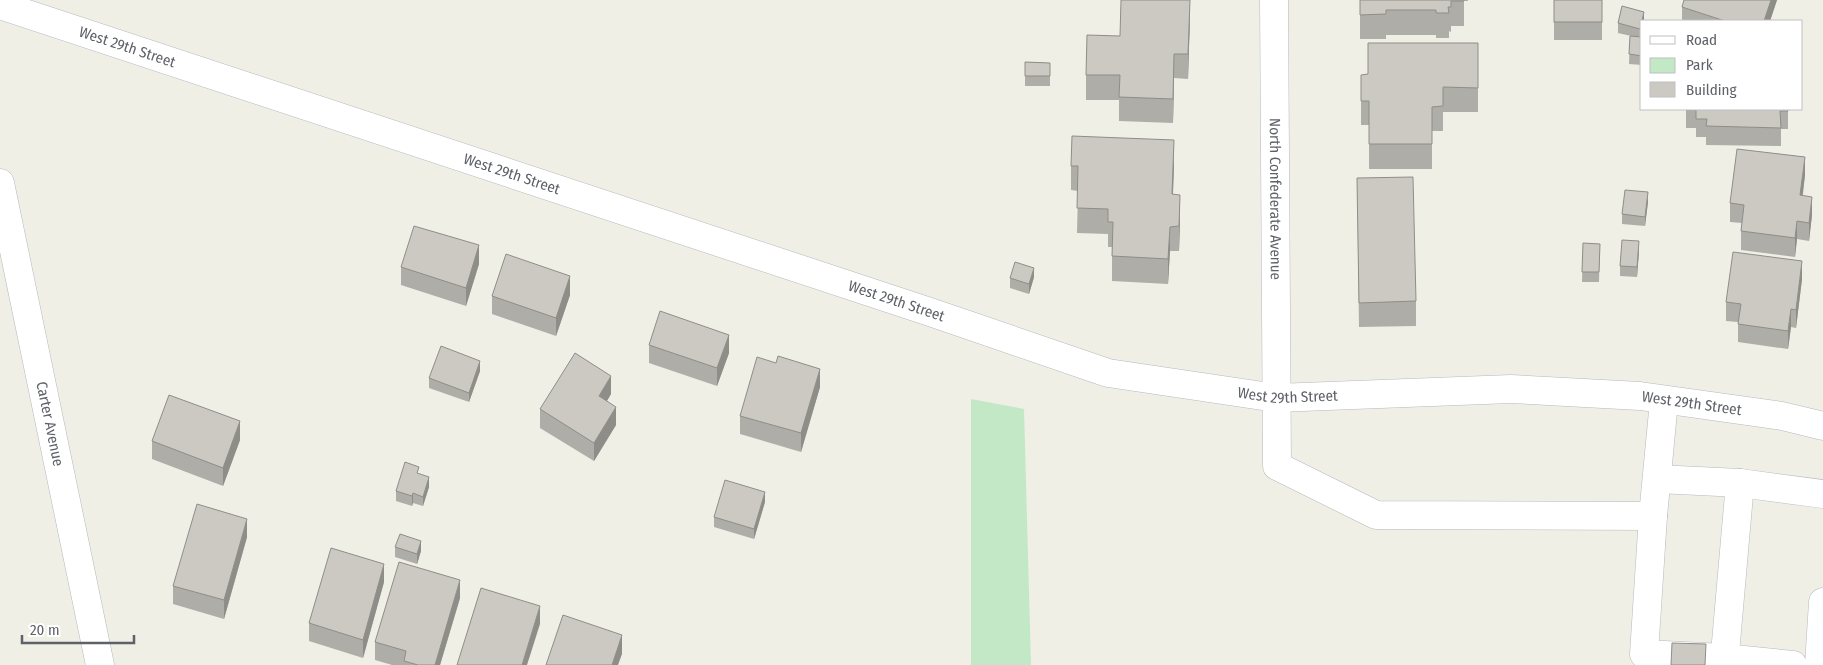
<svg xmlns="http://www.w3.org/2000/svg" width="1823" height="665" font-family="'Fira Sans Condensed',sans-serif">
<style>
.green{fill:#c2e8c6}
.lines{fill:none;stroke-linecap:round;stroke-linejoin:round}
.minor-casing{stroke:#b6b8bd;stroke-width:29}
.minor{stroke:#fff;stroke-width:28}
.wall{fill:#afada8}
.shaded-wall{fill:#8f8d88}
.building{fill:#ccc9c3;stroke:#8f8d88}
.labels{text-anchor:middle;stroke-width:5;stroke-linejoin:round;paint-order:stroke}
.street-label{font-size:15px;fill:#5e6167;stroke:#fff}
</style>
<rect width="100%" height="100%" fill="#f0efe6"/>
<polygon class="green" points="971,399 1024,409 1031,665 971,665"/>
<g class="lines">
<defs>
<g id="minor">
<path id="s1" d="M1274 0 1277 466 1376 515 1653 516"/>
<path id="s2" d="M0 5 930 312 1108 373 1276 398 1511 389 1640 396 1782 416 1823 426"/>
<path id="s3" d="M0 183 100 665"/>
<polyline points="1664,401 1653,516 1644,654 1724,658 1793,665"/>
<polyline points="1657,479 1740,483 1823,494"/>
<polyline points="1724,665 1740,483"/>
<polyline points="1819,665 1823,602"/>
</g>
</defs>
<use href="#minor" class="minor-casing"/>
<use href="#minor" class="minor"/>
</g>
<g class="wall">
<polygon points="1360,0 1468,0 1468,1 1464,1 1464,26 1451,26 1451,32 1449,31 1449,38 1436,38 1436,35 1386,35 1386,39 1360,39"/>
<rect x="1554" y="0" width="48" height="40"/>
<polygon points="1684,0 1777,0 1770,21 1682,21 1682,7"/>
<polygon points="1622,6 1644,12 1644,21 1642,21 1642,31 1640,37 1642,37 1642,65 1629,64 1630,36 1631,36 1618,33 1618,23"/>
<polygon points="1190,16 1188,79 1174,78 1173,123 1119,121 1119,100 1086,100 1086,75 1120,36"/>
<polygon points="1478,43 1478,112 1443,112 1443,131 1432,131 1432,169 1369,169 1369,125 1361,125 1361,75 1368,74"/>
<polygon points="1025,62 1050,63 1050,86 1025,86"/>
<polygon points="1686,109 1788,109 1788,129 1781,129 1781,146 1706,145 1706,137 1696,137 1696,128 1686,128"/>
<polygon points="1174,164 1173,195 1180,219 1179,251 1170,251 1168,284 1112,281 1112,247 1108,247 1108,234 1077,233 1078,191 1071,190 1071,166"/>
<polygon points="1805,175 1803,195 1812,215 1809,241 1797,239 1795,257 1741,250 1741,231 1742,223 1730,222 1730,203"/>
<polygon points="1357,178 1416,301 1416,326 1359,327"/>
<polygon points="1648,202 1645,226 1622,224 1622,214"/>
<polygon points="1583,243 1600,244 1599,282 1582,282"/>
<polygon points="1639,251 1637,277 1620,276 1620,266"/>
<polygon points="479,264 466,306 401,285 401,267"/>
<polygon points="1034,277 1029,294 1010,288 1010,278"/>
<polygon points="1802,279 1796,328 1791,327 1788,349 1738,342 1738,322 1726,321 1726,302"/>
<polygon points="570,295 556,336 492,314 492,296"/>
<polygon points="649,345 729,353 717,386 649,363"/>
<polygon points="776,363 820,387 801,452 740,434 740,416"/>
<polygon points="480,371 469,402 429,388 429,378"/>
<polygon points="611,394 607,401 616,425 594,461 540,428 540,409"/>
<polygon points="240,440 223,486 152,459 152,441"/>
<polygon points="419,474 429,487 423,506 413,503 412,506 396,501 396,491"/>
<polygon points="765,502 754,539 714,527 714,517"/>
<polygon points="247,537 224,619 173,604 173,586"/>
<polygon points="395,547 421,551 417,564 395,557"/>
<polygon points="384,582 363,658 309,641 309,623"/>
<polygon points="460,598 440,665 392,665 375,660 375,642"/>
</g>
<g class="shaded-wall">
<polygon points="1190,0 1190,16 1188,79 1188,54"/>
<polygon points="1771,0 1777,0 1770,21 1764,21"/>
<polygon points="1644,12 1644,21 1642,21 1642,31 1640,38 1640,29"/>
<polygon points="1174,54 1174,78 1173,123 1173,99"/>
<polygon points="1174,140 1174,164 1172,219 1172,194"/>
<polygon points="1805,157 1805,175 1800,213 1800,195"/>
<polygon points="1648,192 1648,202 1645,226 1645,217"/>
<polygon points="1180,195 1180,219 1179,251 1179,226"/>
<polygon points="1812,197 1812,215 1809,241 1809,223"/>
<polygon points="1797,221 1797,239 1795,257 1795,238"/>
<polygon points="1170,227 1170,251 1168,284 1168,259"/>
<polygon points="1639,241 1639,251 1637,277 1637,267"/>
<polygon points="479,245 479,264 466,306 466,288"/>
<polygon points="1802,261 1802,279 1796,328 1796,310"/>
<polygon points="1034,268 1034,277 1029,294 1029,284"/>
<polygon points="570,276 570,295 556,336 556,318"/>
<polygon points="1791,309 1791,327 1788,349 1788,331"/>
<polygon points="729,335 729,353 717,386 717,368"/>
<polygon points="480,361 480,371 469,402 469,393"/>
<polygon points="820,369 820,387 801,452 801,433"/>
<polygon points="611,376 611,394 599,414 599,396"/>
<polygon points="616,407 616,425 594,461 594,443"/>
<polygon points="240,421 240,440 223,486 223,468"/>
<polygon points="429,477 429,487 423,506 423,497"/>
<polygon points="765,492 765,502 754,539 754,529"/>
<polygon points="413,493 413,503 412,506 412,496"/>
<polygon points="247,519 247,537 224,619 224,600"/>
<polygon points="421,541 421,551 417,564 417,554"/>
<polygon points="384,564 384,582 363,658 363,640"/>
<polygon points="460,580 460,598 440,665 435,665"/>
<polygon points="540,606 540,624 527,665 522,665"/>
<polygon points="622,635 622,654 618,665 612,665"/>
</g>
<g class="building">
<polygon points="1121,0 1190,0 1188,54 1174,54 1173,99 1119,97 1120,75 1086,75 1087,35 1120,36"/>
<polygon points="1360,0 1464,0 1464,1 1451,1 1451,7 1448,7 1449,13 1436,13 1436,10 1386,10 1386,14 1360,15"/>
<rect x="1554" y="0" width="48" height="22"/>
<polygon points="1684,0 1771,0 1764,21 1725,21 1682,7"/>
<polygon points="1622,6 1644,12 1640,29 1618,23"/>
<polygon points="1630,36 1642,37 1642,56 1629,54"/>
<polygon points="1368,43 1478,43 1478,88 1443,87 1443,106 1432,107 1432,144 1369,144 1369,101 1361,101 1361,75 1368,74"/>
<polygon points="1025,62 1050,63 1050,76 1025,76"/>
<polygon points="1686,109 1788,109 1788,111 1780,111 1781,128 1706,126 1707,119 1696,119 1696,110 1686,110"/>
<polygon points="1072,136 1174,140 1172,194 1180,195 1179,226 1170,227 1168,259 1112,256 1113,222 1108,222 1108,209 1077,208 1078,166 1071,166"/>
<polygon points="1737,149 1805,157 1800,195 1812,197 1809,223 1797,221 1795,238 1741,231 1744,205 1730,203"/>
<polygon points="1413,177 1416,301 1359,303 1357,178"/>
<polygon points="1625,190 1648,192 1645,217 1622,214"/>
<polygon points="414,226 479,245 466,288 401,267"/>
<polygon points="1622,240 1639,241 1637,267 1620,266"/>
<polygon points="1583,243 1600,244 1599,272 1582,272"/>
<polygon points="1733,252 1802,261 1796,310 1791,309 1788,331 1738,324 1741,304 1726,302"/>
<polygon points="506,254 570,276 556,318 492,296"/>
<polygon points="1015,262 1034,268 1029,284 1010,278"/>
<polygon points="660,311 729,335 717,368 649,345"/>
<polygon points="441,346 480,361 469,393 429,378"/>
<polygon points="575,353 611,376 599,396 616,407 594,443 540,409"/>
<polygon points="778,356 820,369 801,433 740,416 757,357 776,363"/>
<polygon points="169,395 240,421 223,468 152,441"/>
<polygon points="405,462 419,467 417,473 429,477 423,497 413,493 412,496 396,491"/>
<polygon points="725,480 765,492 754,529 714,517"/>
<polygon points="197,504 247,519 224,600 173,586"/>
<polygon points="400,534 421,541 417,554 395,547"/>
<polygon points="331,548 384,564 363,640 309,623"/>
<polygon points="399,562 460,580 435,665 418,665 404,661 406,651 375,642"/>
<polygon points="481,588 540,606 522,665 457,665"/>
<polygon points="563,615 622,635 612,665 546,665"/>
<polygon points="1672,643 1706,644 1705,665 1671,665"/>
</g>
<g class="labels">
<g class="street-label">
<text dy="5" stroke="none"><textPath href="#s2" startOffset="134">West 29th Street</textPath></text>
<text dy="5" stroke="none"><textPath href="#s2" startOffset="539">West 29th Street</textPath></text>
<text dy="5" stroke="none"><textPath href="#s1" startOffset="199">North Confederate Avenue</textPath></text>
<text dy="5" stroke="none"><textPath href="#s2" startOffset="944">West 29th Street</textPath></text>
<text dy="5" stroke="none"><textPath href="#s2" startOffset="1349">West 29th Street</textPath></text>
<text dy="5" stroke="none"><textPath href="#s2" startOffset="1754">West 29th Street</textPath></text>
<text dy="5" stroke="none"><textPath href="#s3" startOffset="246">Carter Avenue</textPath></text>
</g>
</g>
<rect x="1640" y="20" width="162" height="90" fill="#ffffff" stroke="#bfc0c2"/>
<rect x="1650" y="36" width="25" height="8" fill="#ffffff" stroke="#bfc0c2"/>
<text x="1686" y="45" font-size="15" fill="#5e6167">Road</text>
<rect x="1650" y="58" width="25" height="15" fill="#c2e8c6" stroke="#bfc0c2"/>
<text x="1686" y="70" font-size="15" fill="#5e6167">Park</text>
<rect x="1650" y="82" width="25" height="15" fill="#ccc9c3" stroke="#bfc0c2"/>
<text x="1686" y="95" font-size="15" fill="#5e6167">Building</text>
<path d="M22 635v8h112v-8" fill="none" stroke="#5e6167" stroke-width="2.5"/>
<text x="30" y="635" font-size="15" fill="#5e6167" stroke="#ffffff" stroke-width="4" paint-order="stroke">20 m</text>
</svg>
